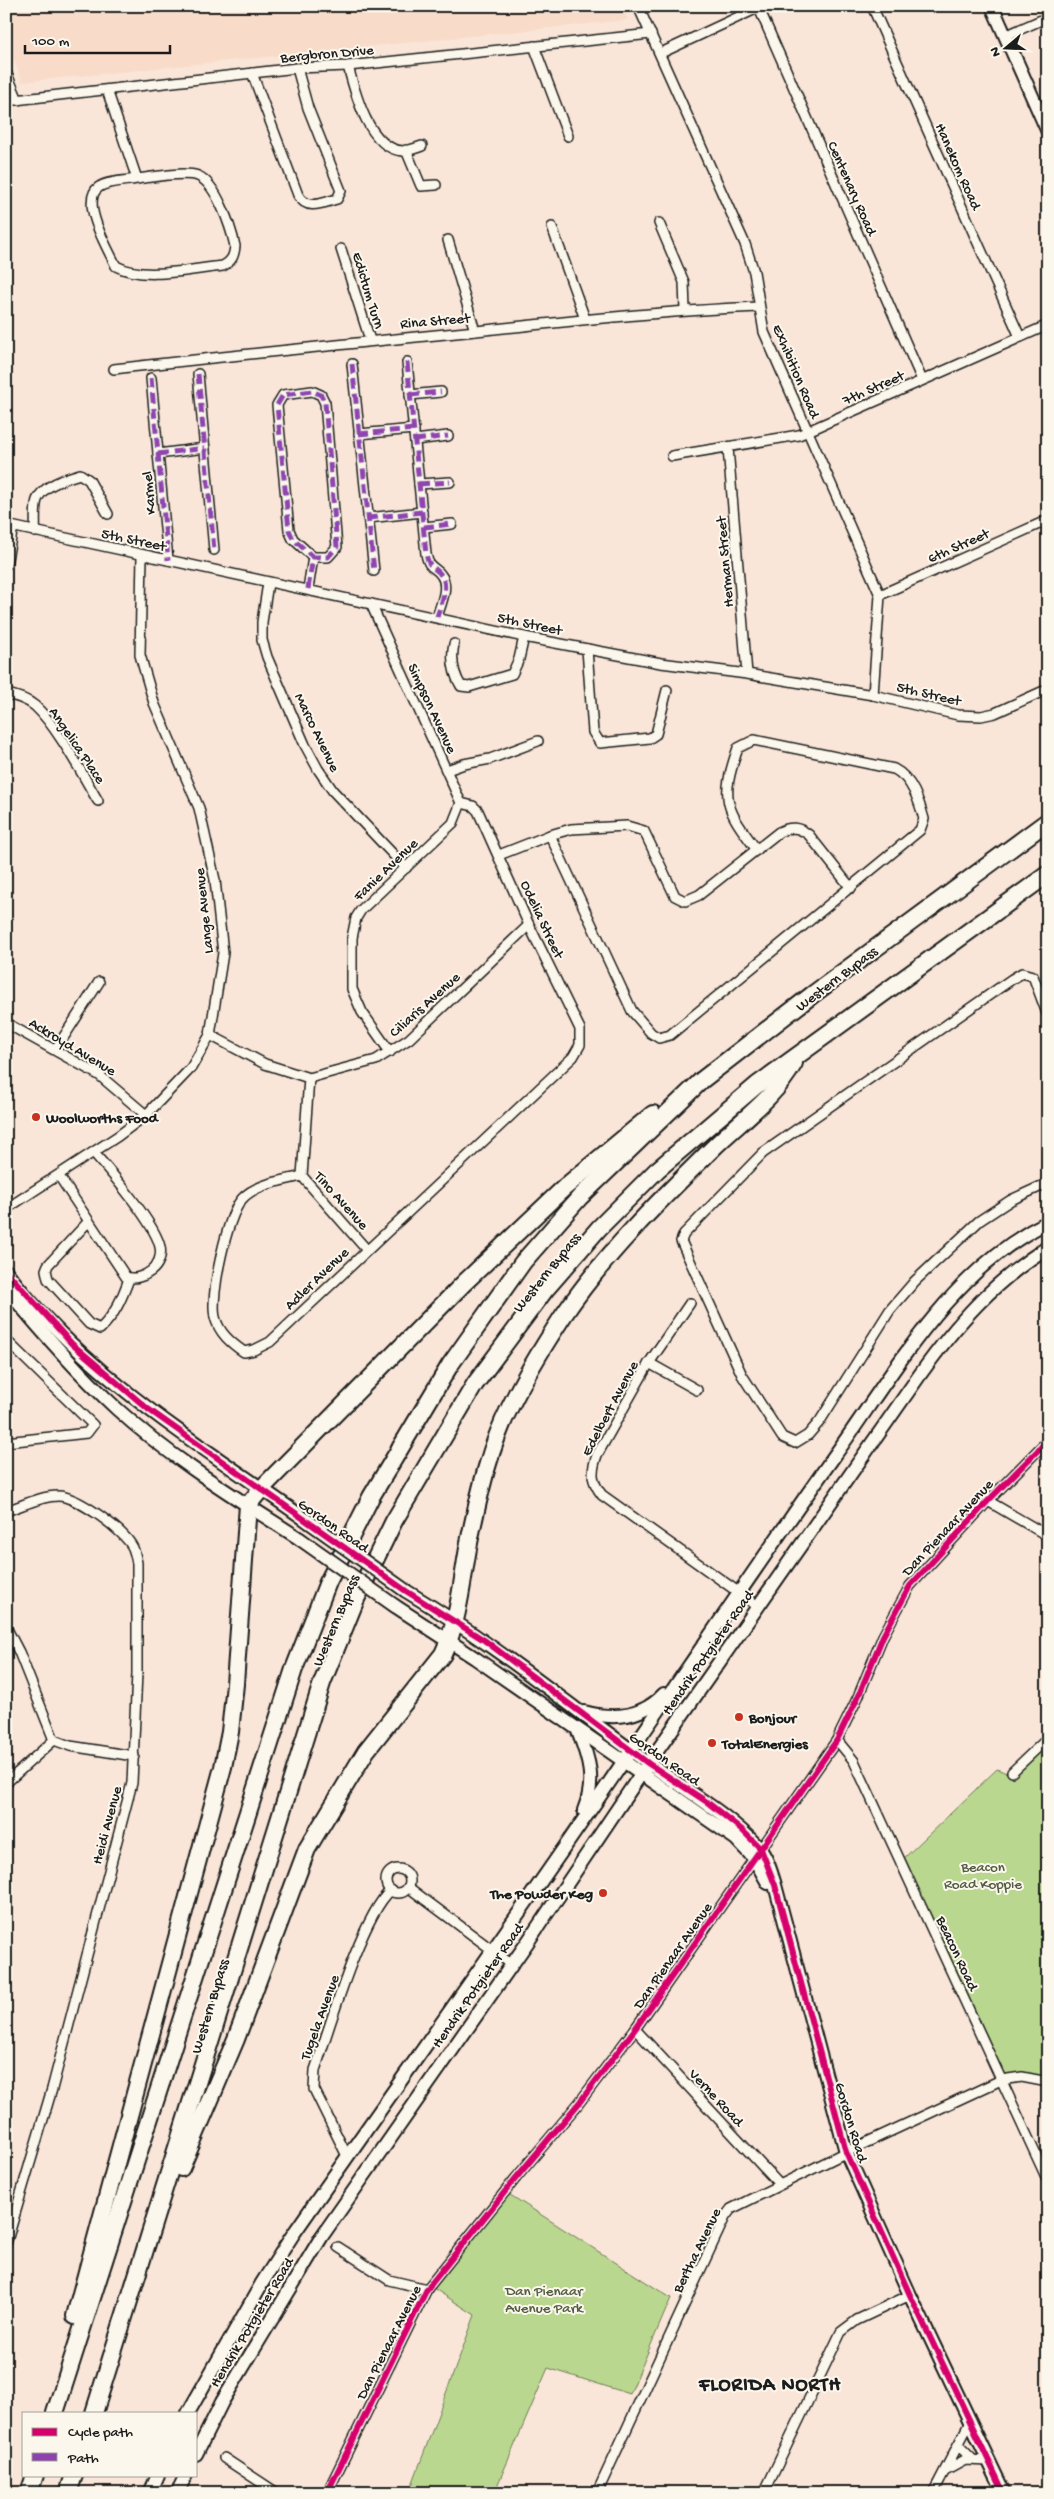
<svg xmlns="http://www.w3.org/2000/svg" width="1054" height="2499" font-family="'Gochi Hand',sans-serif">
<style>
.built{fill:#f9dbca}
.green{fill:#bad78f;stroke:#6b7a56}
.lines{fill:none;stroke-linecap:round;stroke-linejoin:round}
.street-casing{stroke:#1c1c1c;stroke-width:12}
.secondary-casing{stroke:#1c1c1c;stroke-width:16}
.highway-casing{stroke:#1c1c1c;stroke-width:20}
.street{stroke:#fbf7ec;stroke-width:9}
.secondary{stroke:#fbf7ec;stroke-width:12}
.highway{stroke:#fbf7ec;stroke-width:16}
.secondary-bridge-casing{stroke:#1c1c1c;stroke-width:16;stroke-linecap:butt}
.secondary-bridge{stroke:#fbf7ec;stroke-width:12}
.quiet{stroke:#8e44ad;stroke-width:5;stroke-dasharray:10 5;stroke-linecap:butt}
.cycleway-casing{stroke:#fbf7ec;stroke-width:9}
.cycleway{stroke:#d6006c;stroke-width:6}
.poi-dot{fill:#c8321e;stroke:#fbf7ec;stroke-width:2}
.labels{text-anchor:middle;stroke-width:4;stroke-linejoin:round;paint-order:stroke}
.street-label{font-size:15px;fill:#1c1c1c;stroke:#fbf7ec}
.poi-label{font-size:15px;font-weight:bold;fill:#1c1c1c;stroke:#fbf7ec;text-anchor:start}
.park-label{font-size:15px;fill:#535d44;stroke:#fbf7ec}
.district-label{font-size:20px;font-weight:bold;letter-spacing:1px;fill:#1c1c1c;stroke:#fbf7ec}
</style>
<rect width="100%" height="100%" fill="#fae6d8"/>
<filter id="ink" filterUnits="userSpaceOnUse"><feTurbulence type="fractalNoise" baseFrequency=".02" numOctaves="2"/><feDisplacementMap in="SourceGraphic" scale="10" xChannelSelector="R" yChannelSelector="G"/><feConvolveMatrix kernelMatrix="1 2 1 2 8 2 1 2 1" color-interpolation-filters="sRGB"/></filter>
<g filter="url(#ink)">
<polygon class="built" points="6,6 622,6 628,20 22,82 6,38"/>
<g class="green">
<polygon points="1048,1743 1048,2079 1003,2077 903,1859 997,1769 1009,1774"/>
<polygon points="504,2191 671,2298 630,2394 548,2368 494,2493 409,2493 475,2315 427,2284"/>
</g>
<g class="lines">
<defs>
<g id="street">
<polyline points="638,6 745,244 754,272 764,332 880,595 873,695"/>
<polyline points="758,6 922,380"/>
<polyline points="872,6 1020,337"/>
<polyline points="1005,36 1048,17"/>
<polyline points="534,46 568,136"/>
<polyline points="661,53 762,6"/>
<path d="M348 66C355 93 369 149 403 151 409 151 416 148 422 146"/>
<polyline points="6,72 18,100"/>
<path d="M252 73 298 195C307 211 322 203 337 199L341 191 308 108 297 68"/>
<path d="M107 90 137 179C153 177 184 171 198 176 217 184 231 228 235 246 234 256 232 261 223 266 192 269 143 281 116 266 108 249 79 201 99 187 108 181 126 181 137 179"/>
<polyline points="6,101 297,68 348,66 651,34"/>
<polyline points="406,150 421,186 436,185"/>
<polyline points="659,223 684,282 685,310"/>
<polyline points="552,227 585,319"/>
<polyline points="448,240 475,331"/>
<polyline points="341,249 370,340"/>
<path d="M407 362 426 554C429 570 435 566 441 575 450 586 440 606 437 617"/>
<polyline points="352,364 374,571"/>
<path d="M114 369C235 355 355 343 476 331 570 321 664 311 759 307"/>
<polyline points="198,374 214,550"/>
<polyline points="151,378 168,560"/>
<polyline points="410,395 441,392"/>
<polyline points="359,434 414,429"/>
<polyline points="415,440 448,436"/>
<polyline points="728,448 747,674"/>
<polyline points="158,454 205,448"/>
<polyline points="672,456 799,435 1048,325"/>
<polyline points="419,484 450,482"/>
<polyline points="368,518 422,512"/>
<polyline points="6,525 524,637 661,663 747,674 873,695 958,715 981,716 995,713 1048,689"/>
<polyline points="424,527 452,524"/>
<path d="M35 532C36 523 34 509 37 500 42 486 66 478 80 474L89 480 108 514"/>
<polyline points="6,565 13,527"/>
<polyline points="268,583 262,622 262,640 267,657 305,745 318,769 333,791 406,868"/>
<polyline points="308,589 313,557 328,557 337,547 325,403 321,395 312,391 283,395 277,405 289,530 293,539 313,557"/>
<polyline points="880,595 1048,520"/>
<polyline points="371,604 461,803 453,823 361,910 356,918 352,938 352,989 362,1012 390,1052"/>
<path d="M454 644C451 658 453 673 461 686L469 687 512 674 519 659 524 637"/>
<polyline points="587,649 593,732 600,743 650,738 656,734 667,690"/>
<path d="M6 694C16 696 27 699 35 706 57 726 82 774 98 801"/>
<polyline points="447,770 464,764 490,759 538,741"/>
<path d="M550 835 632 1011 651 1033 659 1038 670 1035 920 830 924 819C919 801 912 778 894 769L754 740 738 748C720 800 725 808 757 850"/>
<path d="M499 855 550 835 571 829 627 826 644 831 675 896 685 901 699 895 779 832C791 826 799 827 809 835L851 888"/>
<polyline points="1048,1016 1033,976 1022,973 1012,979 763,1153 684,1234 681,1241 742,1375 782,1437 795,1443 808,1435 820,1421 890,1310 915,1281 979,1221 1011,1200 1048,1183"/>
<polyline points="6,1023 99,1075 146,1115"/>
<polyline points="210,1035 265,1064 309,1078 376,1060 409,1039 529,925"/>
<polyline points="56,1049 99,982"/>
<polyline points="309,1078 302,1176 366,1249"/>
<path d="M59 1176 126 1277C134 1280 145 1276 151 1271 158 1266 162 1256 160 1247 156 1225 110 1171 94 1153"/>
<path d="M302 1176C283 1181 255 1184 242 1199 227 1216 210 1295 215 1317 219 1333 231 1343 244 1352L254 1350 270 1342 573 1057 580 1045V1029L529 925 478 811 473 806 461 803"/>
<polyline points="6,1209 118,1136 146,1115 191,1068 210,1035 223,953 215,880 199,808 154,703 140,655 142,555"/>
<path d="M88 1222 48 1265 46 1270 48 1279 89 1324 100 1329C115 1315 122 1298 129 1279"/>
<path d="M690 1303 649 1363 597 1455C591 1472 591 1481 602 1495L759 1607"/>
<polyline points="6,1340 93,1425 87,1433 6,1442"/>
<polyline points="649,1363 697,1390"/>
<polyline points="988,1501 1048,1536"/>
<path d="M6 1511C22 1506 41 1496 58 1496 77 1496 125 1531 133 1548 135 1553 136 1558 137 1563V1673L132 1783 52 2089 6 2244"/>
<polyline points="6,1627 19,1652 54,1740 70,1746 134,1756"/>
<polyline points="837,1740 854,1761 1048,2181"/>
<polyline points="1012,1772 1048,1738"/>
<polyline points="6,1783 54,1740"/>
<circle cx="398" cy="1881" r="12"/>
<polyline points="408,1887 511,1964"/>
<polyline points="635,2029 779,2184"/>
<path d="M347 2156 314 2089 315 2070C329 2029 361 1917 391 1890"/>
<polyline points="338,2247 389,2280 427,2289"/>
<polyline points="958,2445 972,2459"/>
<polyline points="224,2458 277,2493"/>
<polyline points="945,2471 965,2460 989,2461"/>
<polyline points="327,2493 427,2289 516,2178 579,2103 635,2029 837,1740 858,1697 883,1636 910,1586 988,1501 1048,1440"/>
<polyline points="597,2493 725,2217 731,2209 861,2145 1001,2080 1022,2077 1048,2082"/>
<polyline points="764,2493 841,2332 857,2320 910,2295"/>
<polyline points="933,2493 970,2422"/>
</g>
<g id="secondary">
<polyline points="992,6 1048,132"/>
<path d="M6 1271C86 1378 203 1446 309 1522"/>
<path d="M6 1288C41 1331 77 1372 117 1409 172 1459 238 1499 300 1539"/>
<path d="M406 1591C490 1641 565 1702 644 1760 683 1789 725 1811 758 1847 767 1857 771 1872 775 1885L846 2152 910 2295 1004 2493"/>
<polyline points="395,1606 475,1658 736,1839 754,1858 768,1883"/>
<path d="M584 1712C614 1720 642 1718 664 1694"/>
<path d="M578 1731C589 1759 596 1781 584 1810"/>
<path d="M188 2413 262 2283 292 2236C405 2073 521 1913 632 1749 700 1651 766 1552 835 1455 895 1371 951 1269 1048 1222"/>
<path d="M196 2454 222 2402 322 2236 527 1943 641 1774 919 1376C957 1323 993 1282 1048 1247"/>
<polyline points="150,2493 158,2475"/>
<polyline points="177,2493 186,2475"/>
</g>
<g id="highway">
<path d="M181 2168 236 2039 307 1849 366 1751 443 1654C461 1616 462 1574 471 1533 480 1491 490 1446 510 1407 525 1376 544 1345 563 1316 604 1255 659 1201 711 1150 740 1121 774 1099 794 1063"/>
<polyline points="75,2316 223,1767 230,1732 235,1684 248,1505 262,1488 464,1283 565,1187 653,1114"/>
<polyline points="55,2413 294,1669 328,1582 371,1497 450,1365 523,1262 580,1197 702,1080 812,995 1048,821"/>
<polyline points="94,2413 322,1683 356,1599 394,1521 475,1384 545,1290 599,1228 657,1170 757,1085 1048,874"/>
<polyline points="29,2493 35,2475"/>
<polyline points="68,2493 74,2475"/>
</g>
</defs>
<use href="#street" class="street-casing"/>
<use href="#secondary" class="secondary-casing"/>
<use href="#highway" class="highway-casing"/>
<use href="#street" class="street"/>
<use href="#secondary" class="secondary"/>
<use href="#highway" class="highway"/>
<defs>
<g id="secondary-bridge">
<polyline points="309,1522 406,1591"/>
<polyline points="300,1539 395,1606"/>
</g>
</defs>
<use href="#secondary-bridge" class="secondary-bridge-casing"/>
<use href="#secondary-bridge" class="secondary-bridge"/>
<g class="quiet">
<path d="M407 362 426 554C429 570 435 566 441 575 450 586 440 606 437 617"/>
<polyline points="352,364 374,571"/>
<polyline points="198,374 214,550"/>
<polyline points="151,378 168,560"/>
<polyline points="410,395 441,392"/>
<polyline points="359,434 414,429"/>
<polyline points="415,440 448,436"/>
<polyline points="158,454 205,448"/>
<polyline points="419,484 450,482"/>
<polyline points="368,518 422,512"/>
<polyline points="424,527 452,524"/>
<polyline points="308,589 313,557 328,557 337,547 325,403 321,395 312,391 283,395 277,405 289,530 293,539 313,557"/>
</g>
<defs>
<g id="cycleway">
<polyline points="6,1271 72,1344 148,1409 406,1591 484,1640 649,1764 707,1802 741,1829 761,1849 775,1885 846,2152 910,2295 1004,2493"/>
<polyline points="327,2493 427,2289 516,2178 579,2103 635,2029 837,1740 858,1697 883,1636 910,1586 988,1501 1048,1440"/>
</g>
</defs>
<use href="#cycleway" class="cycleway-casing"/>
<use href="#cycleway" class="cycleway"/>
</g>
</g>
<g class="poi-dot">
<circle cx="36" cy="1117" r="5"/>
<circle cx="739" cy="1717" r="5"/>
<circle cx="712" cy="1743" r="5"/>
<circle cx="603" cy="1893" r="5"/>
</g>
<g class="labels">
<g class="street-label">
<text transform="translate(327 53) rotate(-5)" y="5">Bergbron Drive</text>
<text transform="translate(959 166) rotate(66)" y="5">Hanekom Road</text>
<text transform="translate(853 188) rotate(66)" y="5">Centenary Road</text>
<text transform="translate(369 290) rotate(73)" y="5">Edictum Turn</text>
<text transform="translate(435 320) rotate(-5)" y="5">Rina Street</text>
<text transform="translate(797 371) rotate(67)" y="5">Exhibition Road</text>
<text transform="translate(873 387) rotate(-24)" y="5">7th Street</text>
<text transform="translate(148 493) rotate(-95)" y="5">Karmel</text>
<text transform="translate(134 539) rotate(12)" y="5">5th Street</text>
<text transform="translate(958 545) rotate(-24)" y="5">6th Street</text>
<text transform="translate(724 562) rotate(-95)" y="5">Herman Street</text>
<text transform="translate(530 623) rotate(12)" y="5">5th Street</text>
<text transform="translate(929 693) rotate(13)" y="5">5th Street</text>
<text transform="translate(433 708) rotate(65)" y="5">Simpson Avenue</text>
<text transform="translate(318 732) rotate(64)" y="5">Marco Avenue</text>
<text transform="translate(78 745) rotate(56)" y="5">Angelica Place</text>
<text transform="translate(385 869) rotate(-44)" y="5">Fanie Avenue</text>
<text transform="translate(203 911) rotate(-96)" y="5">Lange Avenue</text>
<text transform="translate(543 919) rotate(65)" y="5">Odelia Street</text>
<text transform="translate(836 978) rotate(-37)" y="5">Western Bypass</text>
<text transform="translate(424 1004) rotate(-42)" y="5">Ciliaris Avenue</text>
<text transform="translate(73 1046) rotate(31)" y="5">Ackroyd Avenue</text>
<text transform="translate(342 1200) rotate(48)" y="5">Tino Avenue</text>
<text transform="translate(546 1272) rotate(-51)" y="5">Western Bypass</text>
<text transform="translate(316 1278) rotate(-44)" y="5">Adler Avenue</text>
<text transform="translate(609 1408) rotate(-62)" y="5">Edelbert Avenue</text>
<text transform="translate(334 1525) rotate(35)" y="5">Gordon Road</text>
<text transform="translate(947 1527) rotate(-47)" y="5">Dan Pienaar Avenue</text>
<text transform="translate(335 1620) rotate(-67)" y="5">Western Bypass</text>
<text transform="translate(707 1652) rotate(-55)" y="5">Hendrik Potgieter Road</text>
<text transform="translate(665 1758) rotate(35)" y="5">Gordon Road</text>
<text transform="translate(106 1825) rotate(-75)" y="5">Heidi Avenue</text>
<text transform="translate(958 1953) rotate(65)" y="5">Beacon Road</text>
<text transform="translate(672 1955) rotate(-55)" y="5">Dan Pienaar Avenue</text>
<text transform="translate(477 1985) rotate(-55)" y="5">Hendrik Potgieter Road</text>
<text transform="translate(209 2006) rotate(-73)" y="5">Western Bypass</text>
<text transform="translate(319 2017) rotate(-70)" y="5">Tugela Avenue</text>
<text transform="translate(717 2097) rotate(47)" y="5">Verne Road</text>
<text transform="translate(852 2122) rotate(73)" y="5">Gordon Road</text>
<text transform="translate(696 2250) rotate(-64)" y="5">Bertha Avenue</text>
<text transform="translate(251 2322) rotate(-59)" y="5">Hendrik Potgieter Road</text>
<text transform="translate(388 2342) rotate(-63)" y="5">Dan Pienaar Avenue</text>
</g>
<g class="poi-label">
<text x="46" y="1122">Woolworths Food</text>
<text x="749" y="1722">Bonjour</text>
<text x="722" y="1748">TotalEnergies</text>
<text x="593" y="1898" text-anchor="end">The Powder Keg</text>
</g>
<g class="park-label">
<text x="983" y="1871">Beacon<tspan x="983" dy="17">Road Koppie</tspan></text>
<text x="544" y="2295">Dan Pienaar<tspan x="544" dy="17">Avenue Park</tspan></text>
</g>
<g class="district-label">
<text x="770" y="2390">FLORIDA NORTH</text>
</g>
</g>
<rect width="1054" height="2499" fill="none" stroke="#fbf7ec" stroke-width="25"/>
<rect x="12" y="12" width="1029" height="2474" fill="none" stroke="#1c1c1c" stroke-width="2" filter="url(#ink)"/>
<rect x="22" y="2412" width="175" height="65" fill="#fbf7ec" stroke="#a29f99"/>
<rect x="32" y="2428" width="25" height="8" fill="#d6006c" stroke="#a29f99"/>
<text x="68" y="2436" font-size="15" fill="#1c1c1c">Cycle path</text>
<rect x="32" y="2453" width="25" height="8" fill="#8e44ad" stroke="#a29f99"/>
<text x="68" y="2462" font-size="15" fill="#1c1c1c">Path</text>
<g transform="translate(1006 48) rotate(251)" stroke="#fbf7ec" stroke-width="4" paint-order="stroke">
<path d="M0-4L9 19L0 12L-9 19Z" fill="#1c1c1c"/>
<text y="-8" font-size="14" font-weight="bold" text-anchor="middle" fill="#1c1c1c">N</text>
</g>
<path d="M25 45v8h145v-8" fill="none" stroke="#1c1c1c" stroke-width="2.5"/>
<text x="32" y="45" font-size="15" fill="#1c1c1c" stroke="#fbf7ec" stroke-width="4" paint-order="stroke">100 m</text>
</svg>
